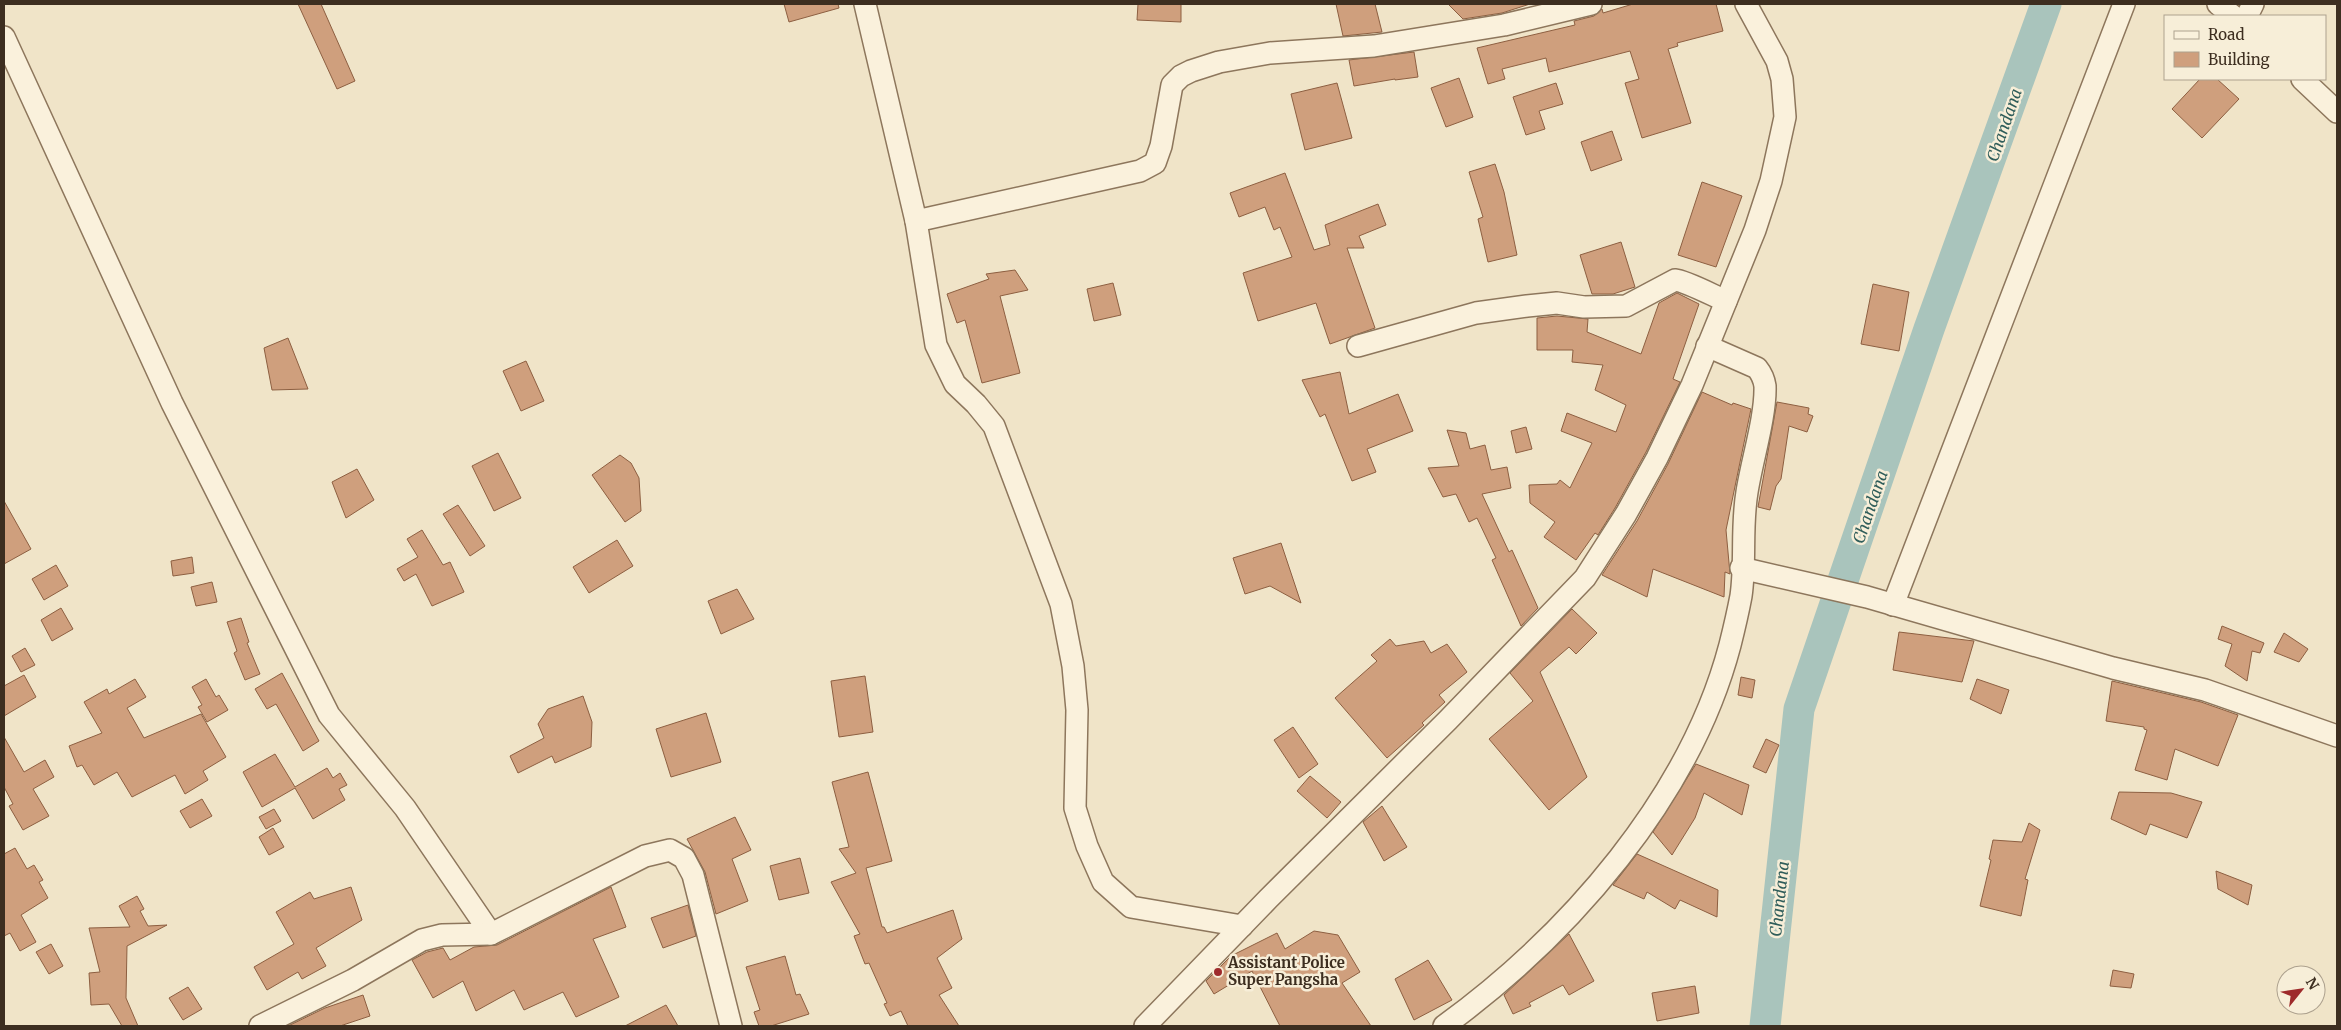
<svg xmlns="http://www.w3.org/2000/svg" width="2341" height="1030" font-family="Merriweather,serif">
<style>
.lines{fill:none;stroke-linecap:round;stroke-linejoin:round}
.river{stroke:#a9c4bc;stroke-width:31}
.building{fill:#cf9f7d;stroke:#8d5f41}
.minor-casing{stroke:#8d765c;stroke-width:24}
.minor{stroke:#faf1dc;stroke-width:21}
.poi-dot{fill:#9e2a2b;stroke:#f7eed8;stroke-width:2}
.labels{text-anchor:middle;stroke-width:5;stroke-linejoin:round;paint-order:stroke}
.poi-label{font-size:15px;font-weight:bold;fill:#3d2e20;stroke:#f7eed8;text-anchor:start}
.water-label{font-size:16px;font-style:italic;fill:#2f5d5a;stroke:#f7eed8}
</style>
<rect width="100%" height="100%" fill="#f0e4c8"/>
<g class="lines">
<polyline class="river" points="1765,1026 1799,709 1929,329 2046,4"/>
</g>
<g class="building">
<polygon points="298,4 321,4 355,81 337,89"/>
<polygon points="784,4 838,4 839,8 789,22"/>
<polygon points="1138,4 1181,4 1181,22 1137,20"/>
<polygon points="1336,4 1375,4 1382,32 1343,36"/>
<polygon points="1448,4 1530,4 1502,13 1463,19"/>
<polygon points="1633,4 1716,4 1723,31 1677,43 1678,46 1668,49 1691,123 1642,138 1625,83 1639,79 1630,51 1549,72 1546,58 1502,69 1505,79 1488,84 1477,48 1575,25 1574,21 1594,16 1602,9 1603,13"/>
<polygon points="1414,52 1418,77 1395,80 1395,79 1354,86 1349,60"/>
<polygon points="1459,78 1473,117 1446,127 1431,88"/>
<polygon points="2200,79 2217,79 2239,99 2202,138 2172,109"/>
<polygon points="1337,83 1352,138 1305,150 1291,94"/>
<polygon points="1556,83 1563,104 1539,111 1545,129 1526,135 1513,97"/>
<polygon points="1612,131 1622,160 1591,171 1581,142"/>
<polygon points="1495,164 1504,192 1517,255 1488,262 1478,219 1483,217 1469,172"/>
<polygon points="1285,173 1314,250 1330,245 1325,225 1378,204 1386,225 1359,236 1364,248 1347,248 1375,328 1330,344 1316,303 1258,321 1243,273 1292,257 1280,227 1274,230 1265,207 1239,217 1230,193"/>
<polygon points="1702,182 1742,196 1716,267 1678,255"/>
<polygon points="1621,242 1635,287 1613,294 1592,294 1580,255"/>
<polygon points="1015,270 1028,290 1000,296 1020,373 982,383 965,320 957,323 947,294 989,279 986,274"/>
<polygon points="1113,283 1121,315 1094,321 1087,289"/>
<polygon points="1873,284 1909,292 1899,351 1861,344"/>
<polygon points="1677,293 1699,304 1673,379 1680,382 1646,452 1615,508 1598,535 1595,533 1576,560 1544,537 1555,522 1530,503 1529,485 1557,484 1560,480 1570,488 1592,443 1561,431 1567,413 1616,432 1626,405 1595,390 1603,365 1572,362 1573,350 1537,350 1537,318 1557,316 1588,319 1587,332 1641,354 1659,303"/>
<polygon points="288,338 308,389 272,390 264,348"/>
<polygon points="526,361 544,401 521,411 503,371"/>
<polygon points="1340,372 1349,414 1398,394 1413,431 1367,449 1376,472 1352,481 1325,414 1320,417 1302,380"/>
<polygon points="1702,392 1732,405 1733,403 1751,409 1726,530 1730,574 1725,572 1724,597 1653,569 1647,597 1602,575 1637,521 1668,464"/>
<polygon points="1777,402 1809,408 1808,414 1813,416 1807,432 1789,426 1781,479 1776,486 1770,510 1758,507"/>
<polygon points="1526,427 1532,449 1516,453 1511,431"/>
<polygon points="1447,430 1466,433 1470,449 1485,445 1491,470 1507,467 1511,488 1482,494 1509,552 1512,550 1538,608 1521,626 1492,560 1496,558 1477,518 1469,522 1456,494 1443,497 1428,468 1459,466"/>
<polygon points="498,453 521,498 494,511 472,466"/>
<polygon points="620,455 631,463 639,478 641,511 625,522 592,475"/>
<polygon points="357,469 374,500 346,518 332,482"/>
<polygon points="4,501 31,549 4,564"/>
<polygon points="458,505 485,546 470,556 443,514"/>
<polygon points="422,530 443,565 450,562 464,592 432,606 416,574 404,581 397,569 418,557 407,539"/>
<polygon points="617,540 633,566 589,593 573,567"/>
<polygon points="1281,543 1301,603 1270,586 1245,594 1233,558"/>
<polygon points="192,557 194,573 173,576 171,561"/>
<polygon points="56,565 68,586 44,600 32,579"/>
<polygon points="212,582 217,602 196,606 191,587"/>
<polygon points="737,589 754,619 721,634 708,601"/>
<polygon points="61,608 73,629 52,641 41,620"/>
<polygon points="1572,609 1597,633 1576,654 1569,647 1540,672 1587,777 1549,810 1489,739 1533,701 1510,673"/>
<polygon points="241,618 249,642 247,643 260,674 245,680 234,653 237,651 227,622"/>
<polygon points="2222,626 2264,643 2260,653 2252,651 2247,681 2225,666 2232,644 2218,639"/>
<polygon points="1899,632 1974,641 1962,682 1893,670"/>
<polygon points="2284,633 2308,649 2299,662 2274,652"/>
<polygon points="1390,639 1396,646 1424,641 1431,653 1447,644 1467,672 1439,695 1445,702 1422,723 1424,725 1387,758 1335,698 1377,661 1371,655"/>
<polygon points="25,648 35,665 21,672 12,656"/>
<polygon points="282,673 319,741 303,751 276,704 267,709 255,689"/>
<polygon points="24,675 36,697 4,716 4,686"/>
<polygon points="865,676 873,732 839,737 831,681"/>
<polygon points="1741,677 1755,680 1752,698 1738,695"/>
<polygon points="135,679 146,697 127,708 144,738 201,714 226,757 203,771 208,780 185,794 175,775 132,797 117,772 94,785 82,765 77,767 69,746 102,733 84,702 107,689 109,694"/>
<polygon points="206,679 216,697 219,695 228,710 207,722 198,707 202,705 192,687"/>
<polygon points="1977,679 2009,690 2001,714 1970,699"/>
<polygon points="2112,681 2201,702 2238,715 2218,766 2175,749 2167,780 2135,770 2147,730 2144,729 2144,727 2106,721"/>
<polygon points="583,696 592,722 591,747 555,763 552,756 518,773 510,756 544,738 538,724 548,709"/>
<polygon points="706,713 721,762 671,777 656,729"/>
<polygon points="1293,727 1318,764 1299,778 1274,740"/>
<polygon points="4,737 24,772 45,760 54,777 33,789 49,816 23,830 9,806 13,804 4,787"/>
<polygon points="1766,739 1779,745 1766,773 1753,767"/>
<polygon points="275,754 295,787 327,768 333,778 340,773 347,785 339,789 345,800 313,819 295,788 262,807 243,772"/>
<polygon points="1696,764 1749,785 1742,815 1704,793 1695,818 1672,855 1653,832"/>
<polygon points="868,772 892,861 866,868 882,927 884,927 887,933 953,910 962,939 937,958 952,988 939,995 959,1026 908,1026 901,1011 890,1016 884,1004 887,1003 869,963 865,964 854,936 860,934 831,882 856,873 839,849 849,847 832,782"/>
<polygon points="1310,776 1341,802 1327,818 1297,791"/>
<polygon points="2119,792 2171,793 2202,802 2187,838 2150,824 2146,835 2111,819"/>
<polygon points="202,799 212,816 190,828 180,811"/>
<polygon points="1382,806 1407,847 1384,861 1363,822"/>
<polygon points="274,809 281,821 266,829 259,817"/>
<polygon points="735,817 751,850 732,859 748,901 716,914 705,872 687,839"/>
<polygon points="2029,823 2040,830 2025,879 2028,880 2021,916 1980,906 1991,860 1989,859 1993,840 2022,842"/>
<polygon points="273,828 284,847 269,855 259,837"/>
<polygon points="15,848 27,869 34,865 43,880 39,882 48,898 21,915 36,942 20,951 10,933 4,936 4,854"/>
<polygon points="1637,854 1718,890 1717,917 1680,900 1675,909 1647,892 1644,899 1613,885"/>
<polygon points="800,858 809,893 779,900 770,866"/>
<polygon points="2216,871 2252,885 2248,905 2218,889"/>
<polygon points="351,887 362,920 316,948 326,966 302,979 298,972 267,990 254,967 294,944 276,912 310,892 314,899"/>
<polygon points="611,887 626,927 593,939 619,997 576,1017 563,992 524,1010 514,990 476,1011 463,981 433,998 412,960 427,952 443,948 450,960 474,947 497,945"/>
<polygon points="137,896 144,909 140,911 148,926 167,925 127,946 126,998 138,1026 122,1026 109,1004 91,1005 89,973 100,972 89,928 130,927 119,906"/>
<polygon points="688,905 696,936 663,948 651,918"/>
<polygon points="1314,931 1338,935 1360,972 1342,983 1371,1026 1280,1026 1252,971 1214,994 1206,981 1231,956 1277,933 1285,949"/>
<polygon points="1569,934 1594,981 1569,995 1563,985 1529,1003 1531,1006 1513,1014 1504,995"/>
<polygon points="51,944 63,966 49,974 36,952"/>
<polygon points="785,956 796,995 800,994 809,1014 771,1026 759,1026 754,1012 760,1010 746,967"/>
<polygon points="1428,960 1452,1000 1414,1020 1395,979"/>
<polygon points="2113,970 2134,974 2131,988 2110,986"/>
<polygon points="1695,986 1699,1013 1657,1021 1652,993"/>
<polygon points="188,987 202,1009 183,1020 169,998"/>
<polygon points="363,995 370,1016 340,1026 288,1026 325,1008"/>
<polygon points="666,1005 678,1026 625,1026"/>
</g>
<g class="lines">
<defs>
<g id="minor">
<polyline points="865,4 916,221 936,345 955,384 976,404 994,426 1061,604 1073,666 1077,710 1075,808 1087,846 1103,882 1131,907 1242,926"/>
<polyline points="2218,4 2233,16"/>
<polyline points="2247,16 2253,4"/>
<polyline points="4,37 172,403 329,715 405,808 491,934 645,856 670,850 684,858 693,875 731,1026"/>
<polyline points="2302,79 2337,112"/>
<polyline points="916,221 1140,171 1155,163 1161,146 1172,85 1181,76 1191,71 1219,62 1270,53 1374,46 1504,25 1591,4"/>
<path d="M1358 346 1476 313 1527 306 1557 303 1584 307 1626 306 1675 280C1686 281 1714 296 1726 301"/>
<polyline points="1741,568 1867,597 2113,668 2205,690 2337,736"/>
<polyline points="1893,605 2124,4"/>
<polyline points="260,1026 353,980 422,940 442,935 491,934"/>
<polyline points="1145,1026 1268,899 1448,720 1585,578 1626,514 1657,458 1692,385 1755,230 1771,181 1785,117 1782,79 1777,61 1746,4"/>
<path d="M1444 1026C1569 935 1690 797 1730 645 1734 629 1738 612 1741 596 1746 562 1741 527 1747 492 1752 460 1766 416 1765 386 1764 379 1761 373 1757 368L1707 346"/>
</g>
</defs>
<use href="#minor" class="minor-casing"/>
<use href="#minor" class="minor"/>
</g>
<circle class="poi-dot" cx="1218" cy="972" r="5"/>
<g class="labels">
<g class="poi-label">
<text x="1228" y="968">Assistant Police<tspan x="1228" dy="17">Super Pangsha</tspan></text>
</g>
<g class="water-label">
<text transform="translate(2004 125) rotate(-71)" y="6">Chandana</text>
<text transform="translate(1870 507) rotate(-71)" y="6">Chandana</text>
<text transform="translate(1779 899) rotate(-84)" y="6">Chandana</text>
</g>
</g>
<rect width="2341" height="1030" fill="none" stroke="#3d2e20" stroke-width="10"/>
<rect x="2164" y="15" width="162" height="65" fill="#f7eed8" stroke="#ada18e"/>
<rect x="2174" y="31" width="25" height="8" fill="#faf1dc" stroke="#ada18e"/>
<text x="2208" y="40" font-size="15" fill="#3d2e20">Road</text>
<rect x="2174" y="52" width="25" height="15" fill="#cf9f7d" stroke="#ada18e"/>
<text x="2208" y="65" font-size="15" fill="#3d2e20">Building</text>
<g transform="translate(2301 990) rotate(60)"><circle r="24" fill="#f7eed8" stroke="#ada18e"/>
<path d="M0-4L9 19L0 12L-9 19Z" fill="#9e2a2b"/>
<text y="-8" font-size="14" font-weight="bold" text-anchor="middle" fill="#3d2e20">N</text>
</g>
</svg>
